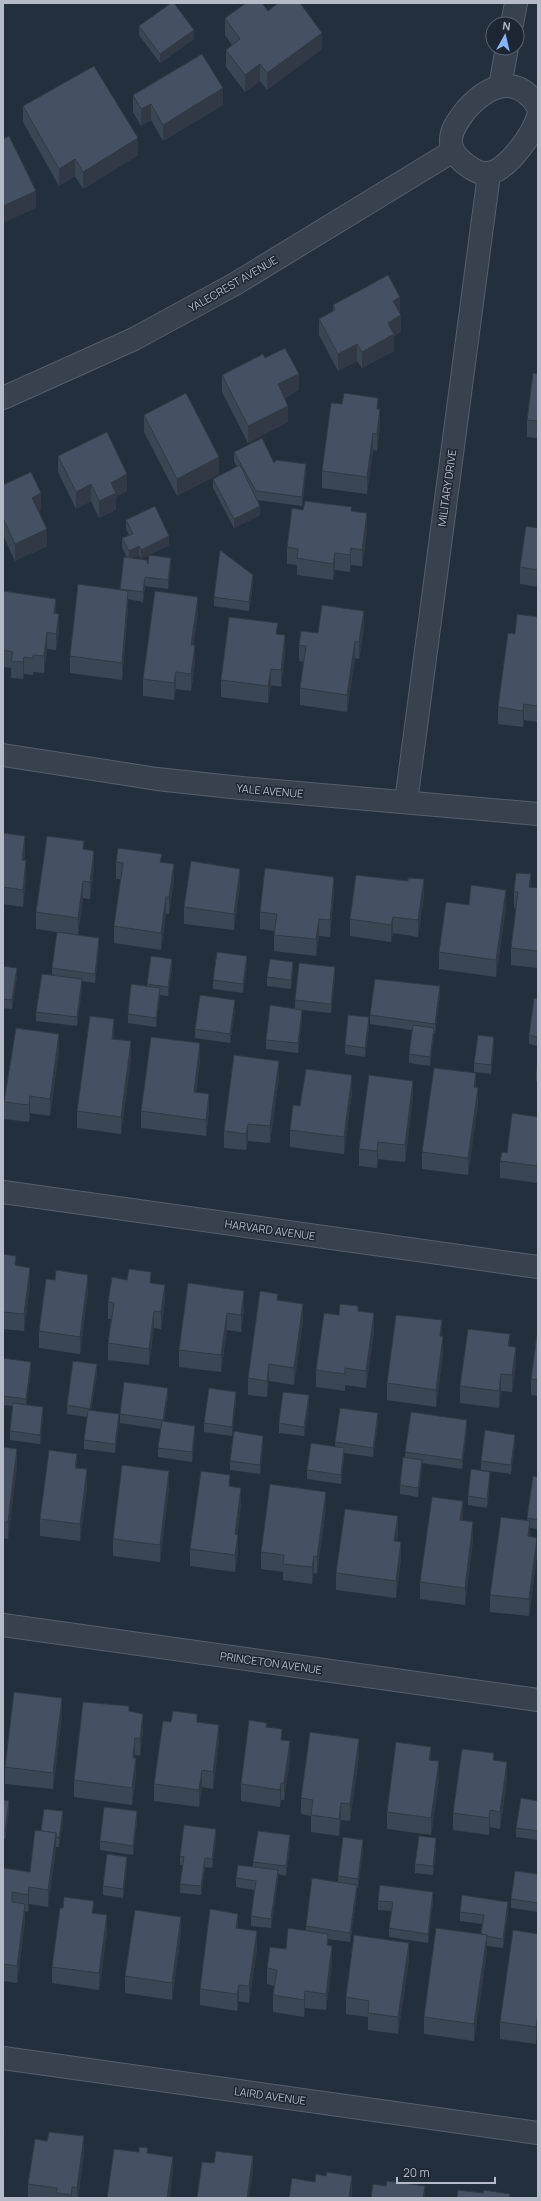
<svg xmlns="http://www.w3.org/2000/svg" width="541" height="2201" font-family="Manrope,sans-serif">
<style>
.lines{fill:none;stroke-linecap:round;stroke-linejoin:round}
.minor-casing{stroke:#565f6c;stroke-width:24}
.minor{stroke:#38414e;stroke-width:22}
.wall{fill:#3b4654;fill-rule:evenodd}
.shaded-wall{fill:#303945}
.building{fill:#455162;stroke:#303945}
.labels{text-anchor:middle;stroke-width:3;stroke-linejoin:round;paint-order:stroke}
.street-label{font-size:11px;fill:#b4bcc9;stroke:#1d2633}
</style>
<rect width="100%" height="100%" fill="#242f3e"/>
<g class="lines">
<defs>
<g id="minor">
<polyline points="512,24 516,3"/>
<polyline points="500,86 507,48"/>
<path d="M538 107C517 73 488 85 466 110 459 119 450 130 451 142 451 151 457 157 463 162 470 168 478 174 487 173 506 173 534 133 538 116"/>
<polyline points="3,398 134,339 235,284 453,151"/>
<polyline points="3,755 157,779 241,788 538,814"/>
<polyline points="406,802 489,174"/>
<polyline points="3,1192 538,1267"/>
<polyline points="3,1625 538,1700"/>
<polyline points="3,2058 538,2133"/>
</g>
</defs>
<use href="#minor" class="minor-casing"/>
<use href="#minor" class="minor"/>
</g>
<g class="wall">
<polygon points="268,11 322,49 267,90 260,81 245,92 226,67 226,50 232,45 225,35 225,18"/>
<polygon points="139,26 194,39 160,63 139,35"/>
<polygon points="133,95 223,105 163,141 151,120 141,126 133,112"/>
<polygon points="23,106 138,155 83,189 75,176 59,186 23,122"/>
<polygon points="333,305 400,314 401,332 394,336 394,351 362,368 357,361 338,371 319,335 319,319 333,311"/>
<polygon points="538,374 538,438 527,437 527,420"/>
<polygon points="222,375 299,390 285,398 288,422 248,443 222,392"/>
<polygon points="378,409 380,426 377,451 373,450 367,494 322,488 322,471"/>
<polygon points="144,415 219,474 177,496 144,432"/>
<polygon points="234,452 274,463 306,473 302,506 257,500 260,515 234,528 213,488 213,479 237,467 234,461"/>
<polygon points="58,456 127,491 116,497 116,510 99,518 91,501 76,509 58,472"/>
<polygon points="3,485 41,510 39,511 47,546 15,561 3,535"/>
<polygon points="538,488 538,512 537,512 537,495"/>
<polygon points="303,510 352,511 367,530 362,566 351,565 350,572 335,570 333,580 297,575 297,565 287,564 287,547"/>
<path d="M126 520 169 545 149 555 171 567 168 589 145 586 143 602 128 599V608L122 680 70 673V656L120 590 124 557 127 558 122 547V538L129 535 126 529ZM139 555 141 559 149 555 148 564 132 558Z"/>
<polygon points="538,528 538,587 520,584 520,567"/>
<polygon points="253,584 249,611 214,606 214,597"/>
<polygon points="3,591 56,614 59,631 56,650 47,649 44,673 33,672 33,675 24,674 23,679 11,678 11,668 3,667"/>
<polygon points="198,614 193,645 195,662 191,691 176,689 174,700 143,696 143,679"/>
<polygon points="538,617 538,722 524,720 523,727 498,724 498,707 515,634"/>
<polygon points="364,628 359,659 355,658 347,712 300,705 300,688 304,662 299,661 299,645 318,633"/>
<polygon points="285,652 281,687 271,685 268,703 221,697 221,680"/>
<polygon points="3,833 25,853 24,860 26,877 23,907 3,904"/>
<polygon points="84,850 94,868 90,899 83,898 78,935 99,947 95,983 82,981 82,988 77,1026 36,1021 36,1012 52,975 52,968 57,932 36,929 36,912"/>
<polygon points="116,862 162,862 174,881 169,914 166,914 161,950 114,943 114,926 121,879 116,879"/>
<polygon points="408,881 424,896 418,937 393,933 391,942 350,936 350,919"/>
<polygon points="240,886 234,930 184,924 184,907"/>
<polygon points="531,887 538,888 538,968 511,965 511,948 516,909 514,908 514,891"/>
<polygon points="334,893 330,937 319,936 316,956 274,951 274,935 275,931 260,929 260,912"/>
<polygon points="469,905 506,907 496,977 439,969 439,952"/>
<polygon points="247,965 243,993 213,989 213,980"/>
<polygon points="3,966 17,977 12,1009 3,1008"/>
<polygon points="172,968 168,996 160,995 156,1027 128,1023 128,1014 147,986 147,984"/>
<polygon points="293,971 291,989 267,986 267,977"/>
<polygon points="335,977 331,1013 302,1010 302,1019 298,1053 266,1049 266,1040 295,1008 295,1000"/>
<polygon points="440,995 435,1033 434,1033 430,1066 409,1063 409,1054 412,1030 370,1024 370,1015"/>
<polygon points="538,999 538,1046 529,1044 529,1035"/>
<polygon points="235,1009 230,1043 195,1038 195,1029"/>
<polygon points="369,1026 365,1057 345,1054 345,1045"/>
<polygon points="114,1036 114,1039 131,1058 121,1134 77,1128 77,1111"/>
<polygon points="494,1046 491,1074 474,1072 474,1063"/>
<polygon points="59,1051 50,1116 30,1113 29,1122 4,1119 4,1102"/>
<polygon points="538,1058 538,1081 536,1081 536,1072"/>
<polygon points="200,1060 196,1092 209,1111 206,1136 141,1128 141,1111"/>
<polygon points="279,1078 270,1143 248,1141 246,1150 224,1148 224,1131"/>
<polygon points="476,1087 478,1104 468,1175 422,1169 422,1152"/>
<polygon points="352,1092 344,1154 290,1147 290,1130 300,1106"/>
<polygon points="413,1097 405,1162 378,1159 377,1168 359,1166 359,1149"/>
<polygon points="538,1117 538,1175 537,1183 500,1178 500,1161"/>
<polygon points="3,1254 30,1284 24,1331 3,1329"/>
<polygon points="151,1283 165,1302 161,1329 154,1328 149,1365 108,1360 108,1343 111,1319 108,1319 108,1302"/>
<polygon points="188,1283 244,1308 241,1332 227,1330 221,1372 179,1367 179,1350"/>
<polygon points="88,1291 80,1354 39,1348 39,1331"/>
<polygon points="278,1300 303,1321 294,1385 269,1381 267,1397 248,1395 248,1378"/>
<polygon points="339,1315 374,1330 366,1388 345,1385 345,1391 316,1387 316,1370"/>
<polygon points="442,1336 443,1353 436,1407 387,1400 387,1383"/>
<polygon points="538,1336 538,1396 531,1395 531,1379"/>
<polygon points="3,1358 31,1371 26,1405 43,1416 40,1444 10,1440 10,1431 13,1406 3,1405"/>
<polygon points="516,1364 512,1392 501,1391 499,1408 460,1403 460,1386"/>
<polygon points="97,1373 91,1411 119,1423 115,1453 84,1449 84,1440 87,1417 67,1414 67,1405"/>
<polygon points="168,1397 164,1422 195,1435 192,1462 158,1457 158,1448 161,1429 120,1423 120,1414"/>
<polygon points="236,1401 232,1436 204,1432 204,1423"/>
<polygon points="309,1404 304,1436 279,1433 279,1423"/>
<polygon points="378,1422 373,1457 344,1453 344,1457 341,1484 307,1479 307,1470 335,1447 335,1442"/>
<polygon points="467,1429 462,1469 422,1463 422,1469 418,1497 400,1494 400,1485 405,1457 405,1452"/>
<polygon points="515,1444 511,1474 481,1470 481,1461"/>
<polygon points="263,1445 260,1474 230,1470 230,1461"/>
<polygon points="3,1447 17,1466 8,1539 3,1538"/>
<polygon points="77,1468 87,1486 80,1541 40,1536 40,1519"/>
<polygon points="538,1477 538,1529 530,1528 530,1537 537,1555 529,1616 490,1612 490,1595 527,1521 527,1518"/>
<polygon points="490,1481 487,1508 468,1505 468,1496"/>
<polygon points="230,1486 241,1505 237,1535 238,1552 235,1572 190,1566 190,1549"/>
<polygon points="169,1488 160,1562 113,1556 113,1539"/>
<polygon points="326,1508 317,1574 314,1573 312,1584 283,1580 283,1572 261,1569 261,1552"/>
<polygon points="463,1518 463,1520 473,1539 465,1605 420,1599 420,1582"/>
<polygon points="398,1533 397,1541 401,1559 396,1598 336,1590 336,1573"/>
<polygon points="129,1711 143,1731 140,1756 135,1755 136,1775 132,1805 74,1797 74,1780"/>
<polygon points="62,1715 53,1789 5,1784 5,1767"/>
<polygon points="171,1722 197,1722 219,1741 213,1789 202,1787 199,1807 154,1801 154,1784"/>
<polygon points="267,1727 290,1758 284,1800 281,1800 280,1807 241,1801 241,1784"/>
<polygon points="359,1756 350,1821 341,1820 339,1836 311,1832 311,1816 301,1814 301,1798"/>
<polygon points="431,1760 439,1778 431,1835 387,1829 387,1812"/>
<polygon points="494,1760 507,1779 500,1829 490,1827 489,1835 453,1830 453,1813"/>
<polygon points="3,1800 9,1810 5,1839 3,1839"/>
<polygon points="538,1801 538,1840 516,1837 516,1828"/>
<polygon points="63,1820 59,1847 56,1847 48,1907 29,1904 28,1912 25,1911 25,1921 17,1983 3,1981 3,1868 30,1872 41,1831"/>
<polygon points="137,1820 133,1855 100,1850 100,1841"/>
<polygon points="216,1838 212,1868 205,1867 201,1895 180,1893 180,1884 183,1865 180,1865 180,1856"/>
<polygon points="290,1844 286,1876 278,1874 278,1879 271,1928 251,1926 251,1916 254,1890 236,1887 236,1878 253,1867 253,1862"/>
<polygon points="436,1847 433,1875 415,1873 415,1864"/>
<polygon points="363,1849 358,1888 357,1888 357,1894 350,1942 328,1939 328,1945 332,1962 326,2010 305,2008 304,2017 273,2012 273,1995 274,1986 267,1984 267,1968 306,1931 306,1926 338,1882 338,1876"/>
<polygon points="127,1866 123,1898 103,1895 103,1886"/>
<polygon points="538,1874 538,1912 511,1908 511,1899"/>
<polygon points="378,1901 433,1901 428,1943 389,1937 389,1928 392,1911 378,1910"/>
<polygon points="63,1908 94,1914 107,1932 99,1990 52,1983 52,1967"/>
<polygon points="508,1911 503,1948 487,1946 487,1952 474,2041 424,2034 424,2017 481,1934 482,1924 460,1921 460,1912"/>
<polygon points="238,1928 257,1948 249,2003 239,2001 237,2011 200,2005 200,1989"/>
<polygon points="181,1933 172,2000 125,1993 125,1976"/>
<polygon points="538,1934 536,2044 500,2039 500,2022"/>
<polygon points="409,1960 398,2034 368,2030 368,2017 346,2014 346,1997"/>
<polygon points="84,2153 78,2198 28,2198 28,2184"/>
</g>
<g class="shaded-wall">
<polygon points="194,30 194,39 160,63 160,54"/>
<polygon points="322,33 322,49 267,90 267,73"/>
<polygon points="260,64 260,81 245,92 245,75"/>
<polygon points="223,88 223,105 163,141 163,125"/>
<polygon points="151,104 151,120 141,126 141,109"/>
<polygon points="138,138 138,155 83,189 83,172"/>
<polygon points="75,159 75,176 59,186 59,169"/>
<polygon points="36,191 36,208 3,223 3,206"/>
<polygon points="400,297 400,314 393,301"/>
<polygon points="401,315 401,332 394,336 394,351 362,368 362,352 388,323"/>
<polygon points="357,344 357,361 338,371 338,354"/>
<polygon points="299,374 299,390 278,401 278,384"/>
<polygon points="288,406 288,422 248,443 248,426"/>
<polygon points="380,409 380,426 377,451 377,434"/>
<polygon points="373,433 373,450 367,494 367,477"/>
<polygon points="219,457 219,474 177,496 177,479"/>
<polygon points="306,464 306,473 302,506 302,497"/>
<polygon points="127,474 127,491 116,497 116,510 99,518 99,501 111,483"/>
<polygon points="91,484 91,501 76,509 76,492"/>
<polygon points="41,493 41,510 32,515 32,498"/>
<polygon points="260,506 260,515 234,528 234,519"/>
<polygon points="367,513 367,530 362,566 362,550"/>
<polygon points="47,529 47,546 15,561 15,544"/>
<polygon points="169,536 169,545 141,559 141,550"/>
<polygon points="139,546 139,555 129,560 129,551"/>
<polygon points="351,548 351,565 350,572 350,555"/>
<polygon points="335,553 335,570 333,580 333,564"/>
<polygon points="171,558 171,567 168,589 168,580"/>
<polygon points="253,575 253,584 249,611 249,602"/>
<polygon points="145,577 145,586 143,602 143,592"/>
<polygon points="128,591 128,608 122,680 122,663"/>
<polygon points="198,597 198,614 191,662 191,645"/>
<polygon points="56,599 56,616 54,613"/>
<polygon points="364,611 364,628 359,659 359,642"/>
<polygon points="59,614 59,631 56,650 56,634"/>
<polygon points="47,632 47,649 44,673 44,656"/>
<polygon points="285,635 285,652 281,687 281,670"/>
<polygon points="355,641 355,658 347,712 347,695"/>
<polygon points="195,645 195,662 191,691 191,674"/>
<polygon points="24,657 24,674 23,679 23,662"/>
<polygon points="271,669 271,685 268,703 268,686"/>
<polygon points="176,672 176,689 174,700 174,683"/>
<polygon points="524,704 524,720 523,727 523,711"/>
<polygon points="25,836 25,853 22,876 22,860"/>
<polygon points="94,851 94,868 90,899 90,882"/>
<polygon points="26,860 26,877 23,907 23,890"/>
<polygon points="174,864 174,881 169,914 169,897"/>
<polygon points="240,869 240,886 234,930 234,914"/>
<polygon points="531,874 531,891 529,887"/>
<polygon points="334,877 334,893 330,937 330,920"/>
<polygon points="424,879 424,896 418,937 418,920"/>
<polygon points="83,881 83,898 78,935 78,918"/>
<polygon points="506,890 506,907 496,977 496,960"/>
<polygon points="166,897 166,914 161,950 161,933"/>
<polygon points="393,917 393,933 391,942 391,925"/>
<polygon points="319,919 319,936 316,956 316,939"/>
<polygon points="99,938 99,947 95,983 95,974"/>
<polygon points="247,956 247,965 243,993 243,984"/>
<polygon points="172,959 172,968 168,996 168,987"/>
<polygon points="293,962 293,971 291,989 291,980"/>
<polygon points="335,967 335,977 331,1013 331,1004"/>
<polygon points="17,968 17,977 12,1009 12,1000"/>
<polygon points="82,979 82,988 77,1026 77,1017"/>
<polygon points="440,986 440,995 435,1033 435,1024"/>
<polygon points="160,988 160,997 156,1027 156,1018"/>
<polygon points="235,1000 235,1009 230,1043 230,1034"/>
<polygon points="302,1010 302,1019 298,1053 298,1043"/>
<polygon points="369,1017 369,1026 365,1057 365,1048"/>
<polygon points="114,1019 114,1036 112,1056 112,1039"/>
<polygon points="434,1028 434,1037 430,1066 430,1057"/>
<polygon points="59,1034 59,1051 50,1116 50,1099"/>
<polygon points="494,1037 494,1046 491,1074 491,1065"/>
<polygon points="131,1041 131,1058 121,1134 121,1117"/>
<polygon points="200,1043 200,1060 194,1108 194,1092"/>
<polygon points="279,1061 279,1078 270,1143 270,1126"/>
<polygon points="476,1073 476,1090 474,1087"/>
<polygon points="352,1075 352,1092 344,1154 344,1137"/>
<polygon points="413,1081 413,1097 405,1162 405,1145"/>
<polygon points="478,1088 478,1104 468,1175 468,1158"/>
<polygon points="209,1094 209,1111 206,1136 206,1120"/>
<polygon points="30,1096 30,1113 29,1122 29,1105"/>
<polygon points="248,1124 248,1141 246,1150 246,1134"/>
<polygon points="378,1142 378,1159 377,1168 377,1151"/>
<polygon points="538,1158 538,1175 537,1183 537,1166"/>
<polygon points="30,1268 30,1284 24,1331 24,1314"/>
<polygon points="88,1275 88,1291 80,1354 80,1337"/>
<polygon points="165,1285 165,1302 161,1329 161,1312"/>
<polygon points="244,1291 244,1308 241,1332 241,1315"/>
<polygon points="303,1304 303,1321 294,1385 294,1368"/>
<polygon points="154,1311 154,1328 149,1365 149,1349"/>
<polygon points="227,1313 227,1330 221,1372 221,1355"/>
<polygon points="374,1313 374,1330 366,1388 366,1371"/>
<polygon points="442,1320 442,1337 440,1336"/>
<polygon points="510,1334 510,1351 508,1346"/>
<polygon points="443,1336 443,1353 436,1407 436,1390"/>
<polygon points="516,1347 516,1364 512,1392 512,1375"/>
<polygon points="31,1362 31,1371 26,1408 26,1399"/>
<polygon points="97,1364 97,1373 90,1418 90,1409"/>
<polygon points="269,1364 269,1381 267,1397 267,1381"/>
<polygon points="501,1374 501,1391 499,1408 499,1391"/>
<polygon points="168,1388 168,1397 163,1429 163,1420"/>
<polygon points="236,1392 236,1401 232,1436 232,1427"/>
<polygon points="309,1395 309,1404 304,1436 304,1427"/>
<polygon points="43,1407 43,1416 40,1444 40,1435"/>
<polygon points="378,1413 378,1422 373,1457 373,1448"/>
<polygon points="119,1414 119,1423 115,1453 115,1444"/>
<polygon points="467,1420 467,1429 462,1469 462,1460"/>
<polygon points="195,1426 195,1435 192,1462 192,1452"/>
<polygon points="515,1435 515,1444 511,1474 511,1465"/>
<polygon points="263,1436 263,1445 260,1474 260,1465"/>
<polygon points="344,1448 344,1457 341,1484 341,1475"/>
<polygon points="17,1449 17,1466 8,1539 8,1522"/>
<polygon points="77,1454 77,1471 75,1468"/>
<polygon points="422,1460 422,1469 418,1497 418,1488"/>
<polygon points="87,1469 87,1486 80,1541 80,1524"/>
<polygon points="169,1471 169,1488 160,1562 160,1545"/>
<polygon points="490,1472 490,1481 487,1508 487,1499"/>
<polygon points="241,1488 241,1505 235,1551 235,1534"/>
<polygon points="326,1492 326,1508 317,1574 317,1557"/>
<polygon points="463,1501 463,1518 460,1537 460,1520"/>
<polygon points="398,1516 398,1533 394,1558 394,1541"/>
<polygon points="530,1521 530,1538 528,1536"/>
<polygon points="473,1522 473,1539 465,1605 465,1588"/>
<polygon points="238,1535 238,1552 235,1572 235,1555"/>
<polygon points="537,1538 537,1555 529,1616 529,1599"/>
<polygon points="401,1542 401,1559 396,1598 396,1581"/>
<polygon points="314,1556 314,1573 312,1584 312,1567"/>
<polygon points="62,1698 62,1715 53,1789 53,1773"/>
<polygon points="143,1714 143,1731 140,1756 140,1739"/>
<polygon points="219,1725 219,1741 213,1789 213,1772"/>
<polygon points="135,1738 135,1755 133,1774 133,1758"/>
<polygon points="359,1739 359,1756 350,1821 350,1804"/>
<polygon points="290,1741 290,1758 284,1800 284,1783"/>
<polygon points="431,1747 431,1763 429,1760"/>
<polygon points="136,1758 136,1775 132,1805 132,1788"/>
<polygon points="439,1761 439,1778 431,1835 431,1818"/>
<polygon points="507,1762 507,1779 500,1829 500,1812"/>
<polygon points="202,1770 202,1787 199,1807 199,1790"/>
<polygon points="281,1783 281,1800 280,1807 280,1790"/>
<polygon points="9,1801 9,1810 5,1839 5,1830"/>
<polygon points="341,1803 341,1820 339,1836 339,1819"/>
<polygon points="490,1810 490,1827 489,1835 489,1818"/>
<polygon points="63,1811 63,1820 59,1847 59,1838"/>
<polygon points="137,1811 137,1820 133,1855 133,1846"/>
<polygon points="216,1829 216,1838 212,1868 212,1859"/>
<polygon points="56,1833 56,1850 48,1907 48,1890"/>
<polygon points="290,1835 290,1844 286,1876 286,1866"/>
<polygon points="436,1838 436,1847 433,1875 433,1866"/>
<polygon points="363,1840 363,1849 358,1888 358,1879"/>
<polygon points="127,1857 127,1866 123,1898 123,1889"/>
<polygon points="205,1858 205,1867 201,1895 201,1886"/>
<polygon points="278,1870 278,1879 271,1928 271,1919"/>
<polygon points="357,1885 357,1894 350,1942 350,1933"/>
<polygon points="29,1887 29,1904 28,1912 28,1895"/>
<polygon points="433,1892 433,1901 428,1943 428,1934"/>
<polygon points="508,1902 508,1911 503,1948 503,1939"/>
<polygon points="25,1904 25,1921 17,1983 17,1966"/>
<polygon points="238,1914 238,1930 236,1928"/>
<polygon points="107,1915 107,1932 99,1990 99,1973"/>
<polygon points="181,1917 181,1933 172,2000 172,1983"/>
<polygon points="257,1931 257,1948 249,2003 249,1986"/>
<polygon points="487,1935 487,1952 474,2041 474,2024"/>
<polygon points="409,1943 409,1960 398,2034 398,2017"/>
<polygon points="332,1946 332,1962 326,2010 326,1994"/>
<polygon points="239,1985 239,2001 237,2011 237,1994"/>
<polygon points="305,1991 305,2008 304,2017 304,2000"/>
<polygon points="538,2015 538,2031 536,2044 536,2027"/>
<polygon points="4,2128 4,2145 3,2156 3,2139"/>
<polygon points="84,2136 84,2153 78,2198 77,2198 77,2188"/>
<polygon points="253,2156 253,2173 249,2198 247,2198"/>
<polygon points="173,2157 173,2174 170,2198 167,2198"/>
<polygon points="352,2176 352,2198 349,2198"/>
<polygon points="425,2186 425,2198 423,2198"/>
<polygon points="72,2187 72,2198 71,2198 71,2195"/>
</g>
<g class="building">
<polygon points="171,3 174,3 194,30 160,54 139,26"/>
<polygon points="246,3 262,3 268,11 278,3 300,3 322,33 267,73 260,64 245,75 226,50 240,39 225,18"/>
<polygon points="202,54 223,88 163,125 151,104 141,109 133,95"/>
<polygon points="94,66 138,138 83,172 75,159 59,169 23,106"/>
<polygon points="9,136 36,191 3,206 3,139"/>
<polygon points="388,275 400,297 393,301 401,315 388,323 394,334 362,352 357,344 338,354 319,319 335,310 333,305"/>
<polygon points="285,348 299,374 278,384 288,406 248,426 222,375 263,354 265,358"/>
<polygon points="533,373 538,374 538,421 527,420"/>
<polygon points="186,393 219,457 177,479 144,415"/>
<polygon points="344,393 378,398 377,409 380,409 377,434 373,433 367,477 322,471 331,403 342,404"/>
<polygon points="107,432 127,474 111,483 116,493 99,501 91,484 76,492 58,456"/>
<polygon points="262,438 274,463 276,460 306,464 302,497 256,491 234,452"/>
<polygon points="240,465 260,506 234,519 213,479"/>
<polygon points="31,472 41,493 32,498 47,529 15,544 3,518 3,485"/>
<polygon points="305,501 352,507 351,511 367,513 362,550 351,548 350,555 335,553 333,564 297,558 298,549 287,547 292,508 303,510"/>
<polygon points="155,506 169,536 141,550 139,546 129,551 122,538 133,534 126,520"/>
<polygon points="526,526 538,528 538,570 520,567"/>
<polygon points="220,550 253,575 249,602 214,597"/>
<polygon points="149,555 171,558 168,580 145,577 143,592 120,589 124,557 147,560 148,564"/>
<polygon points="78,584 128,591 122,663 70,656"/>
<polygon points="3,591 56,599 54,613 59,614 56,634 47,632 44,656 33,655 33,658 24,657 23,662 11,661 13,652 3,650"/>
<polygon points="155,591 198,597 191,645 195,645 191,674 176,672 174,683 143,679"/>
<polygon points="322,605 364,611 359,642 355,641 347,695 300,688 306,646 299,645 301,631 318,633"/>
<polygon points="517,614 538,617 538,706 524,704 523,711 498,707 508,633 515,634"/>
<polygon points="229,617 278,623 276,634 285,635 281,670 271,669 268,686 221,680"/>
<polygon points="3,833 25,836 22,860 26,860 23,890 3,887"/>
<polygon points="47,836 84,841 83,849 94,851 90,882 83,881 78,918 36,912"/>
<polygon points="118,848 162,854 160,862 174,864 169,897 166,897 161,933 114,926 123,863 116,862"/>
<polygon points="191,861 240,869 234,914 184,907"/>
<polygon points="265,868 334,877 330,920 319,919 316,939 274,935 277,914 260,912"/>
<polygon points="516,873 531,874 529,887 538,888 538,951 511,948 518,892 514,891"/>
<polygon points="356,875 408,881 408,878 424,879 418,920 393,917 391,925 350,919"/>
<polygon points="471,885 506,890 496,960 439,952 446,902 469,905"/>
<polygon points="57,932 99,938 95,974 52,968"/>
<polygon points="217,952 247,956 243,984 213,980"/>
<polygon points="151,956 172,959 168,987 147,984"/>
<polygon points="270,959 293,962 291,980 267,977"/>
<polygon points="299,963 335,967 331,1004 295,1000"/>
<polygon points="3,966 17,968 12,1000 3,999"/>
<polygon points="42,974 82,979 77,1017 36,1012"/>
<polygon points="375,979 440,986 435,1024 370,1015"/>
<polygon points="131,984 160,988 156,1018 128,1014"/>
<polygon points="200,995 235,1000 230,1034 195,1029"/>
<polygon points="534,998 538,999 538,1037 529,1035"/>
<polygon points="270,1005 302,1010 298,1043 266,1040"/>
<polygon points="348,1015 369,1017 365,1048 345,1045"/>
<polygon points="90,1016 114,1019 112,1039 131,1041 121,1117 77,1111"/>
<polygon points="413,1025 434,1028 430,1057 409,1054"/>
<polygon points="16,1028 59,1034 50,1099 30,1096 29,1105 4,1102"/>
<polygon points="478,1035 494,1037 491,1065 474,1063"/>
<polygon points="151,1037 200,1043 194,1092 209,1094 206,1120 141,1111"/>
<polygon points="234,1055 279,1061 270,1126 248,1124 246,1134 224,1131"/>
<polygon points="538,1058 538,1072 536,1072"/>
<polygon points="434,1068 476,1073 474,1087 478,1088 468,1158 422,1152"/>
<polygon points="306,1069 352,1075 344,1137 290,1130 293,1105 300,1106"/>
<polygon points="369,1075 413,1081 405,1145 378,1142 377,1151 359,1149"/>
<polygon points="512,1113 538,1117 538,1158 537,1166 500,1161 502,1152 507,1153"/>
<polygon points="3,1254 16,1256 15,1265 30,1268 24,1314 3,1312"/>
<polygon points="129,1269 151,1272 150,1283 165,1285 161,1312 154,1311 149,1349 108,1343 114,1303 108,1302 112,1277 127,1280"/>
<polygon points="56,1270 88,1275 80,1337 39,1331 46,1279 55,1280"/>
<polygon points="188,1283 244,1291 241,1315 227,1313 221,1355 179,1350"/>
<polygon points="260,1291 278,1294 277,1300 303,1304 294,1368 269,1364 267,1381 248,1378"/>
<polygon points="340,1304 358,1306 358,1311 374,1313 366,1371 345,1368 345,1374 316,1370 324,1313 339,1315"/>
<polygon points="396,1315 442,1320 440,1336 443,1336 436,1390 387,1383"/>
<polygon points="468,1329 510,1334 508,1346 516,1347 512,1375 501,1374 499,1391 460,1386"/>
<polygon points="537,1335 538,1336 538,1380 531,1379"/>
<polygon points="3,1358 31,1362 26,1399 3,1396"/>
<polygon points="73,1361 97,1364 90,1409 67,1405"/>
<polygon points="124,1382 168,1388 163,1420 120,1414"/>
<polygon points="209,1388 236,1392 232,1427 204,1423"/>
<polygon points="283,1392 309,1395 304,1427 279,1423"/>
<polygon points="13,1403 43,1407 40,1435 10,1431"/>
<polygon points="340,1408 378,1413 373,1448 335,1442"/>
<polygon points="88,1410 119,1414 115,1444 84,1440"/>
<polygon points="411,1412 467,1420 462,1460 405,1452"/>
<polygon points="162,1421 195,1426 192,1452 158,1448"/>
<polygon points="485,1430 515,1435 511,1465 481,1461"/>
<polygon points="234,1431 263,1436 260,1465 230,1461"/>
<polygon points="311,1443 344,1448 341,1475 307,1470"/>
<polygon points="3,1447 17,1449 8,1522 3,1522"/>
<polygon points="49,1450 77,1454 75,1468 87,1469 80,1524 40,1519"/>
<polygon points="403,1457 422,1460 418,1488 400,1485"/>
<polygon points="122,1465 169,1471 160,1545 113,1539"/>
<polygon points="471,1469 490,1472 487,1499 468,1496"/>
<polygon points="201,1471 230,1475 229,1486 241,1488 235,1534 238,1535 235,1555 190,1549"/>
<polygon points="533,1476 538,1477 538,1520 527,1518"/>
<polygon points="270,1484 326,1492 317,1557 314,1556 312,1567 283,1564 284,1555 261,1552"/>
<polygon points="432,1497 463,1501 460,1520 473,1522 465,1588 420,1582"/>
<polygon points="345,1509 398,1516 394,1541 401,1542 396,1581 336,1573"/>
<polygon points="501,1517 530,1521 528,1536 537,1538 529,1599 490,1595"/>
<polygon points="14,1692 62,1698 53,1773 5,1767"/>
<polygon points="83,1702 129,1706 129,1711 143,1714 140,1739 135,1738 133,1758 136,1758 132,1788 74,1780"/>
<polygon points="173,1711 197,1714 197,1722 219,1725 213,1772 202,1770 199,1790 154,1784 163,1721 171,1722"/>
<polygon points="249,1720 267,1723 266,1727 282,1729 281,1740 290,1741 284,1783 281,1783 280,1790 241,1784"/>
<polygon points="310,1732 359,1739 350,1804 341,1803 339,1819 311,1815 313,1800 301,1798"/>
<polygon points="396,1742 431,1747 429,1760 439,1761 431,1818 387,1812"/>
<polygon points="462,1749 494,1753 493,1760 507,1762 500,1812 490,1810 489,1818 453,1813"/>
<polygon points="521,1798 538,1801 538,1831 516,1828"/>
<polygon points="3,1800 9,1801 5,1830 3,1829"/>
<polygon points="104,1807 137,1811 133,1846 100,1841"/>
<polygon points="44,1809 63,1811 59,1838 56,1837 56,1833 41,1831"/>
<polygon points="184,1825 216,1829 212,1859 205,1858 201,1886 180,1884 184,1857 180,1856"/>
<polygon points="35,1830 56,1833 48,1890 29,1887 28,1895 12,1892 12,1902 25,1904 17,1966 3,1964 3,1868 30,1872"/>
<polygon points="258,1831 290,1835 286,1866 253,1862"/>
<polygon points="419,1836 436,1838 433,1866 415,1864"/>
<polygon points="343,1837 363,1840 358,1879 338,1876"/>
<polygon points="107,1854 127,1857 123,1889 103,1886"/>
<polygon points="238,1865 278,1870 271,1919 251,1916 256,1881 236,1878"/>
<polygon points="515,1871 538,1874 538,1903 511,1899"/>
<polygon points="312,1878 357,1885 350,1933 306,1926"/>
<polygon points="380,1885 433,1892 428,1934 389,1928 393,1902 378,1901"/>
<polygon points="462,1895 508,1902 503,1939 486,1936 487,1935 481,1934 484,1915 460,1912"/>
<polygon points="64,1897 94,1901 92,1913 107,1915 99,1973 52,1967 60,1908 63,1908"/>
<polygon points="210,1909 238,1914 236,1928 257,1931 249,1986 239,1985 237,1994 200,1989"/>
<polygon points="135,1910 181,1917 172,1983 125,1976"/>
<polygon points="288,1928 328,1934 327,1945 332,1946 326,1994 305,1991 304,2000 273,1995 277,1970 267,1968 270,1947 286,1949"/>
<polygon points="436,1928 487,1935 474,2024 424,2017"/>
<polygon points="513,1930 538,1934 538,2015 536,2027 500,2022"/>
<polygon points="354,1935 409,1943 398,2017 368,2013 369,2001 346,1997"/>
<polygon points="3,2128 4,2128 3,2139"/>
<polygon points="49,2132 84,2136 77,2188 72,2187 71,2195 56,2193 57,2188 28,2184 35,2139 47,2141"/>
<polygon points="139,2147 148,2148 147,2153 173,2157 167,2198 107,2198 114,2149 139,2152"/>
<polygon points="216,2151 253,2156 247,2198 197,2198 202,2162 214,2163"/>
<polygon points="327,2172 352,2176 349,2198 289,2198 292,2178 315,2182 316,2174 326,2176"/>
<polygon points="387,2181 425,2186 423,2198 371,2198 373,2184 386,2186"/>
<polygon points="458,2190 483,2193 484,2190 510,2194 509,2198 457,2198"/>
</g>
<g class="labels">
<g class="street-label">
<text transform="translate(233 284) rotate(-30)" y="4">YALECREST AVENUE</text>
<text transform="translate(447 488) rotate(-82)" y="4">MILITARY DRIVE</text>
<text transform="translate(270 791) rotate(5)" y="4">YALE AVENUE</text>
<text transform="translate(270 1230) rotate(8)" y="4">HARVARD AVENUE</text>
<text transform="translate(271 1663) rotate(8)" y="4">PRINCETON AVENUE</text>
<text transform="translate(270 2096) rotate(8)" y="4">LAIRD AVENUE</text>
</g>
</g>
<rect width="541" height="2201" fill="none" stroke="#b4bcc9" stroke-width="8"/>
<g transform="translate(505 36) rotate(8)"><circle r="19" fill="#1d2633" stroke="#59626f"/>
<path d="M0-3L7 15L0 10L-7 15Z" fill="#8ab4f8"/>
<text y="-6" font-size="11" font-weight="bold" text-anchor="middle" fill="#b4bcc9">N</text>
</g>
<path d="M397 2177v6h98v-6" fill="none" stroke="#b4bcc9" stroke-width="2"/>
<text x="403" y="2177" font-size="12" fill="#b4bcc9" stroke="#1d2633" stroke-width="3" paint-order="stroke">20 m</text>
</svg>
